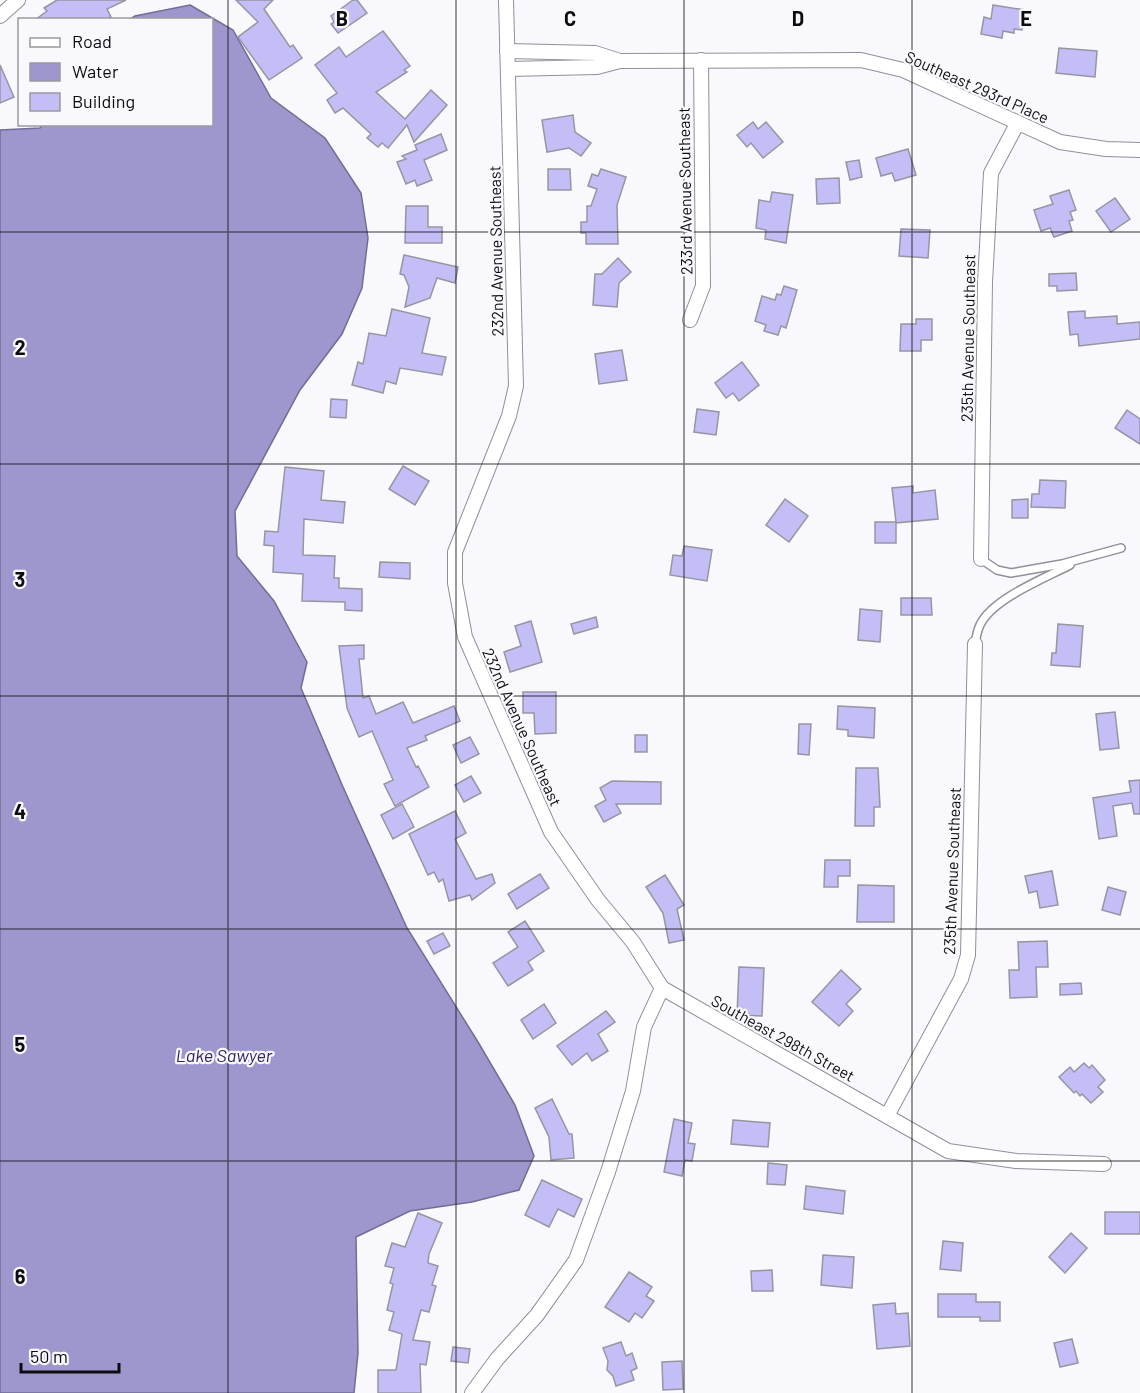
<svg xmlns="http://www.w3.org/2000/svg" width="1140" height="1393" font-family="Barlow,sans-serif">
<style>
.water{fill:#9e97ce;stroke:#726d95;stroke-width:1.5}
.building{fill:#c4bef7;stroke:#9695a2;stroke-width:1.5}
.lines{fill:none;stroke-linecap:round;stroke-linejoin:round}
.lane-casing{stroke:#908f9b;stroke-width:10}
.street-casing{stroke:#908f9b;stroke-width:16}
.lane{stroke:#fff;stroke-width:7}
.street{stroke:#fff;stroke-width:14}
.grid{fill:none;stroke:#0c0c10;stroke-width:1.5;stroke-opacity:0.55}
.labels{text-anchor:middle;stroke-width:4.5;stroke-linejoin:round;paint-order:stroke}
.street-label{font-size:16px;fill:#0c0c10;stroke:#f8f8fd}
.water-label{font-size:18px;font-style:italic;fill:#322162;stroke:#f8f8fd}
.grid-label{font-size:20px;text-anchor:middle;font-weight:bold;fill:#0c0c10;stroke:#f8f8fd;stroke-width:4.5;stroke-linejoin:round;paint-order:stroke}
</style>
<rect width="100%" height="100%" fill="#f8f8fd"/>
<polygon class="water" points="190,5 233,30 271,98 325,138 361,193 368,238 362,288 342,334 300,390 235,511 237,556 274,601 307,662 301,688 343,787 407,928 478,1042 515,1105 534,1156 519,1190 472,1202 410,1211 356,1237 358,1353 354,1393 0,1393 0,130 40,128 43,124 212,124 212,20 130,19 135,16"/>
<g class="building">
<polygon points="57,0 126,0 107,9 111,17 105,20 35,20 47,11 44,8"/>
<polygon points="236,0 273,0 264,9 290,47 293,45 302,58 269,80 238,37 258,22"/>
<polygon points="353,0 357,0 367,13 338,33 331,24 334,22 331,16"/>
<polygon points="993,5 1025,10 1022,30 1014,29 1014,33 1003,31 1002,38 981,34 984,17 991,19"/>
<polygon points="383,31 410,66 404,70 407,72 376,92 405,119 431,90 447,105 414,142 407,125 388,148 382,143 378,147 367,138 371,134 343,108 335,113 327,100 337,93 315,65 339,47 346,57"/>
<polygon points="1059,48 1097,51 1095,77 1056,73"/>
<polygon points="0,65 14,97 0,103"/>
<polygon points="573,115 575,132 591,143 581,156 569,148 547,152 542,120"/>
<polygon points="753,122 758,129 766,122 783,142 763,158 751,143 747,147 737,135"/>
<polygon points="441,134 447,150 424,160 432,180 417,186 415,180 406,184 397,162 406,159 402,156 417,150 415,145"/>
<polygon points="908,149 916,175 895,181 892,173 881,176 876,158"/>
<polygon points="859,160 862,177 850,180 846,162"/>
<polygon points="548,169 570,169 571,190 548,190"/>
<polygon points="601,169 626,177 617,205 618,244 586,244 586,233 581,233 581,222 587,222 587,206 591,206 597,189 588,186 592,174 598,176"/>
<polygon points="839,178 840,203 817,204 816,179"/>
<polygon points="1069,190 1076,210 1070,212 1073,220 1069,221 1072,231 1054,237 1050,228 1041,231 1034,210 1053,204 1050,196"/>
<polygon points="772,192 793,195 786,243 765,239 766,230 756,228 759,200 770,202"/>
<polygon points="1115,198 1130,219 1111,232 1096,211"/>
<polygon points="406,206 428,206 428,227 442,227 442,243 405,243"/>
<polygon points="901,229 930,230 928,258 899,256"/>
<polygon points="404,255 458,267 455,283 437,278 430,298 405,307 409,287 404,275 400,274"/>
<polygon points="618,258 631,272 619,283 617,307 593,305 595,274 602,274"/>
<polygon points="1076,273 1077,290 1057,291 1057,286 1049,286 1049,274"/>
<polygon points="784,286 797,290 786,328 781,326 778,335 764,331 766,325 755,321 762,296 775,300 777,294 781,295"/>
<polygon points="392,309 430,318 422,353 446,357 442,375 400,368 396,384 386,381 383,393 352,385 358,362 363,364 369,333 386,336"/>
<polygon points="1085,311 1085,318 1117,316 1117,324 1140,322 1140,339 1079,346 1078,334 1070,335 1068,312"/>
<polygon points="916,319 932,319 932,340 921,340 921,351 900,351 901,324 916,324"/>
<polygon points="622,350 627,380 599,384 595,354"/>
<polygon points="742,362 759,385 739,401 733,393 726,398 715,383"/>
<polygon points="331,399 347,400 346,418 330,417"/>
<polygon points="697,409 719,412 716,435 694,432"/>
<polygon points="1127,410 1140,419 1140,444 1115,428"/>
<polygon points="403,466 429,481 415,505 389,489"/>
<polygon points="285,467 324,471 321,500 345,502 343,523 304,519 303,555 335,556 334,578 339,578 339,588 362,589 362,611 345,610 345,602 302,601 303,574 273,572 274,546 264,545 265,531 278,532"/>
<polygon points="1040,480 1066,481 1065,508 1031,507 1032,494 1039,494"/>
<polygon points="913,486 913,493 935,490 938,519 896,523 896,543 875,543 875,522 896,522 892,488"/>
<polygon points="785,499 808,516 789,542 766,525"/>
<polygon points="1028,499 1028,518 1012,518 1012,500"/>
<polygon points="684,546 712,550 707,581 670,575 673,555 682,556"/>
<polygon points="380,562 410,563 410,579 379,577"/>
<polygon points="901,598 931,598 932,615 901,615"/>
<polygon points="860,609 882,611 880,642 858,640"/>
<polygon points="596,617 598,627 574,634 571,624"/>
<polygon points="531,621 542,662 510,672 504,652 521,646 515,626"/>
<polygon points="1058,624 1083,626 1080,667 1051,665 1052,653 1056,653"/>
<polygon points="364,645 364,659 359,659 363,698 369,696 376,714 403,702 413,723 454,706 460,721 425,736 427,740 407,748 416,767 418,766 429,787 395,806 384,784 393,780 372,731 359,737 347,708 339,646"/>
<polygon points="523,692 556,692 556,733 535,734 534,713 523,713"/>
<polygon points="838,706 875,708 874,738 848,736 848,730 837,729"/>
<polygon points="1115,712 1119,748 1100,750 1096,714"/>
<polygon points="799,724 811,724 809,755 798,754"/>
<rect x="635" y="735" width="12" height="17"/>
<polygon points="470,737 479,754 461,763 453,745"/>
<polygon points="856,768 878,768 880,807 874,807 874,826 855,826"/>
<polygon points="471,776 481,793 464,802 455,785"/>
<polygon points="1140,780 1140,814 1134,814 1132,803 1113,806 1117,836 1099,839 1093,798 1131,792 1129,781"/>
<polygon points="612,781 661,782 661,804 616,804 621,813 604,822 595,806 606,800 600,788"/>
<polygon points="402,804 414,827 393,839 381,815"/>
<polygon points="455,811 466,833 455,839 476,879 492,874 495,883 472,900 470,895 449,901 443,879 439,882 434,872 428,875 409,834"/>
<polygon points="825,860 850,860 850,876 838,876 838,887 824,887"/>
<polygon points="1052,871 1058,905 1040,908 1037,891 1029,893 1025,876"/>
<polygon points="540,874 549,888 517,909 508,894"/>
<polygon points="665,875 684,905 677,909 684,940 669,943 663,913 646,887"/>
<polygon points="858,885 894,886 894,922 857,922"/>
<polygon points="1108,887 1126,892 1120,915 1102,910"/>
<polygon points="525,921 544,951 528,962 533,970 508,986 493,963 518,947 508,932"/>
<polygon points="443,933 450,946 434,954 427,941"/>
<polygon points="1047,941 1048,967 1036,967 1037,997 1010,998 1009,970 1019,970 1018,942"/>
<polygon points="739,967 764,968 762,1016 737,1015"/>
<polygon points="841,970 861,989 846,1004 853,1011 839,1026 812,1002"/>
<polygon points="1081,983 1082,994 1060,995 1060,984"/>
<polygon points="544,1004 556,1023 533,1039 521,1020"/>
<polygon points="606,1011 615,1022 598,1034 608,1051 592,1061 587,1053 572,1065 557,1046"/>
<polygon points="1084,1063 1089,1068 1092,1065 1105,1080 1098,1087 1103,1092 1091,1103 1082,1094 1080,1096 1076,1091 1074,1093 1059,1077 1070,1067 1074,1072"/>
<polygon points="552,1099 569,1134 572,1134 574,1158 551,1160 549,1137 535,1108"/>
<polygon points="674,1119 692,1123 688,1143 695,1144 692,1161 685,1160 682,1176 664,1172"/>
<polygon points="733,1120 770,1123 768,1147 731,1144"/>
<polygon points="768,1163 787,1165 785,1185 767,1184"/>
<polygon points="542,1180 582,1199 574,1217 558,1209 549,1227 525,1215"/>
<polygon points="806,1186 845,1191 843,1214 804,1209"/>
<rect x="1105" y="1212" width="35" height="22"/>
<polygon points="418,1213 442,1223 429,1254 428,1263 438,1266 432,1285 436,1286 429,1312 421,1310 413,1340 430,1342 426,1365 420,1364 421,1393 378,1393 378,1370 396,1370 402,1334 389,1330 394,1312 387,1310 393,1284 390,1283 394,1268 385,1266 392,1243 405,1247"/>
<polygon points="1071,1233 1087,1248 1065,1273 1049,1257"/>
<polygon points="943,1241 963,1243 961,1271 940,1269"/>
<polygon points="823,1255 854,1257 852,1288 821,1285"/>
<polygon points="772,1270 773,1291 752,1291 751,1271"/>
<polygon points="629,1272 652,1287 646,1296 654,1301 642,1318 635,1313 629,1322 605,1307"/>
<polygon points="938,1294 976,1294 976,1302 1000,1302 1000,1321 980,1321 980,1317 938,1317"/>
<polygon points="895,1303 896,1314 908,1313 910,1346 877,1349 873,1305"/>
<polygon points="1072,1339 1078,1363 1060,1367 1054,1343"/>
<polygon points="621,1342 626,1356 632,1353 637,1368 631,1371 634,1380 616,1386 613,1376 607,1370 608,1361 603,1348"/>
<polygon points="453,1347 470,1349 468,1363 451,1361"/>
<polygon points="682,1361 683,1389 663,1390 662,1362"/>
</g>
<g class="lines">
<defs>
<g id="lane">
<polyline points="981,559 997,570 1011,573 1062,564 1121,548"/>
<path d="M975 644C976 638 977 631 980 625 992 599 1045 578 1070 565"/>
</g>
<g id="street">
<polyline points="0,16 18,0"/>
<polyline points="507,51 595,53 620,61 597,67 508,69"/>
<polyline points="620,61 861,60 903,70 1060,142 1106,149 1140,150"/>
<polyline points="690,320 703,286 701,60"/>
<polyline points="981,559 985,282 991,173 1017,124"/>
<polyline points="662,988 948,1151 1016,1161 1104,1164"/>
<polyline points="887,1116 961,979 968,955 975,644"/>
<polyline points="472,1393 497,1359 537,1315 576,1260 608,1172 633,1091 644,1027 662,988 633,942 598,900 551,832 465,637 455,583 455,552 509,416 516,386 506,0"/>
</g>
</defs>
<use href="#lane" class="lane-casing"/>
<use href="#street" class="street-casing"/>
<use href="#lane" class="lane"/>
<use href="#street" class="street"/>
</g>
<path class="grid" d="M228 0V1393M456 0V1393M684 0V1393M912 0V1393M0 232H1140M0 464H1140M0 696H1140M0 929H1140M0 1161H1140"/>
<g class="labels">
<g class="street-label">
<text transform="translate(977 87) rotate(24)" y="6">Southeast 293rd Place</text>
<text transform="translate(685 191) rotate(-91)" y="6">233rd Avenue Southeast</text>
<text transform="translate(496 251) rotate(-91)" y="6">232nd Avenue Southeast</text>
<text transform="translate(968 338) rotate(-89)" y="6">235th Avenue Southeast</text>
<text transform="translate(522 727) rotate(66)" y="6">232nd Avenue Southeast</text>
<text transform="translate(952 871) rotate(-88)" y="6">235th Avenue Southeast</text>
<text transform="translate(783 1038) rotate(29)" y="6">Southeast 298th Street</text>
</g>
<g class="water-label">
<text x="224" y="1062">Lake Sawyer</text>
</g>
</g>
<g class="grid-label">
<text x="342" y="26">B</text>
<text x="570" y="26">C</text>
<text x="798" y="26">D</text>
<text x="1026" y="26">E</text>
<text x="20" y="355">2</text>
<text x="20" y="587">3</text>
<text x="20" y="819">4</text>
<text x="20" y="1052">5</text>
<text x="20" y="1284">6</text>
</g>
<rect x="18" y="18" width="195" height="108" fill="#f8f8fd" stroke="#9a9a9e" stroke-width="1.5"/>
<rect x="30" y="38" width="30" height="9" fill="#ffffff" stroke="#9a9a9e" stroke-width="1.5"/>
<text x="72" y="48" font-size="18" fill="#0c0c10">Road</text>
<rect x="30" y="63" width="30" height="18" fill="#9e97ce" stroke="#9a9a9e" stroke-width="1.5"/>
<text x="72" y="78" font-size="18" fill="#0c0c10">Water</text>
<rect x="30" y="93" width="30" height="18" fill="#c4bef7" stroke="#9a9a9e" stroke-width="1.5"/>
<text x="72" y="108" font-size="18" fill="#0c0c10">Building</text>
<path d="M21 1363v9h98v-9" fill="none" stroke="#0c0c10" stroke-width="3"/>
<text x="30" y="1363" font-size="18" fill="#0c0c10" stroke="#f8f8fd" stroke-width="4.5" paint-order="stroke">50 m</text>
</svg>
